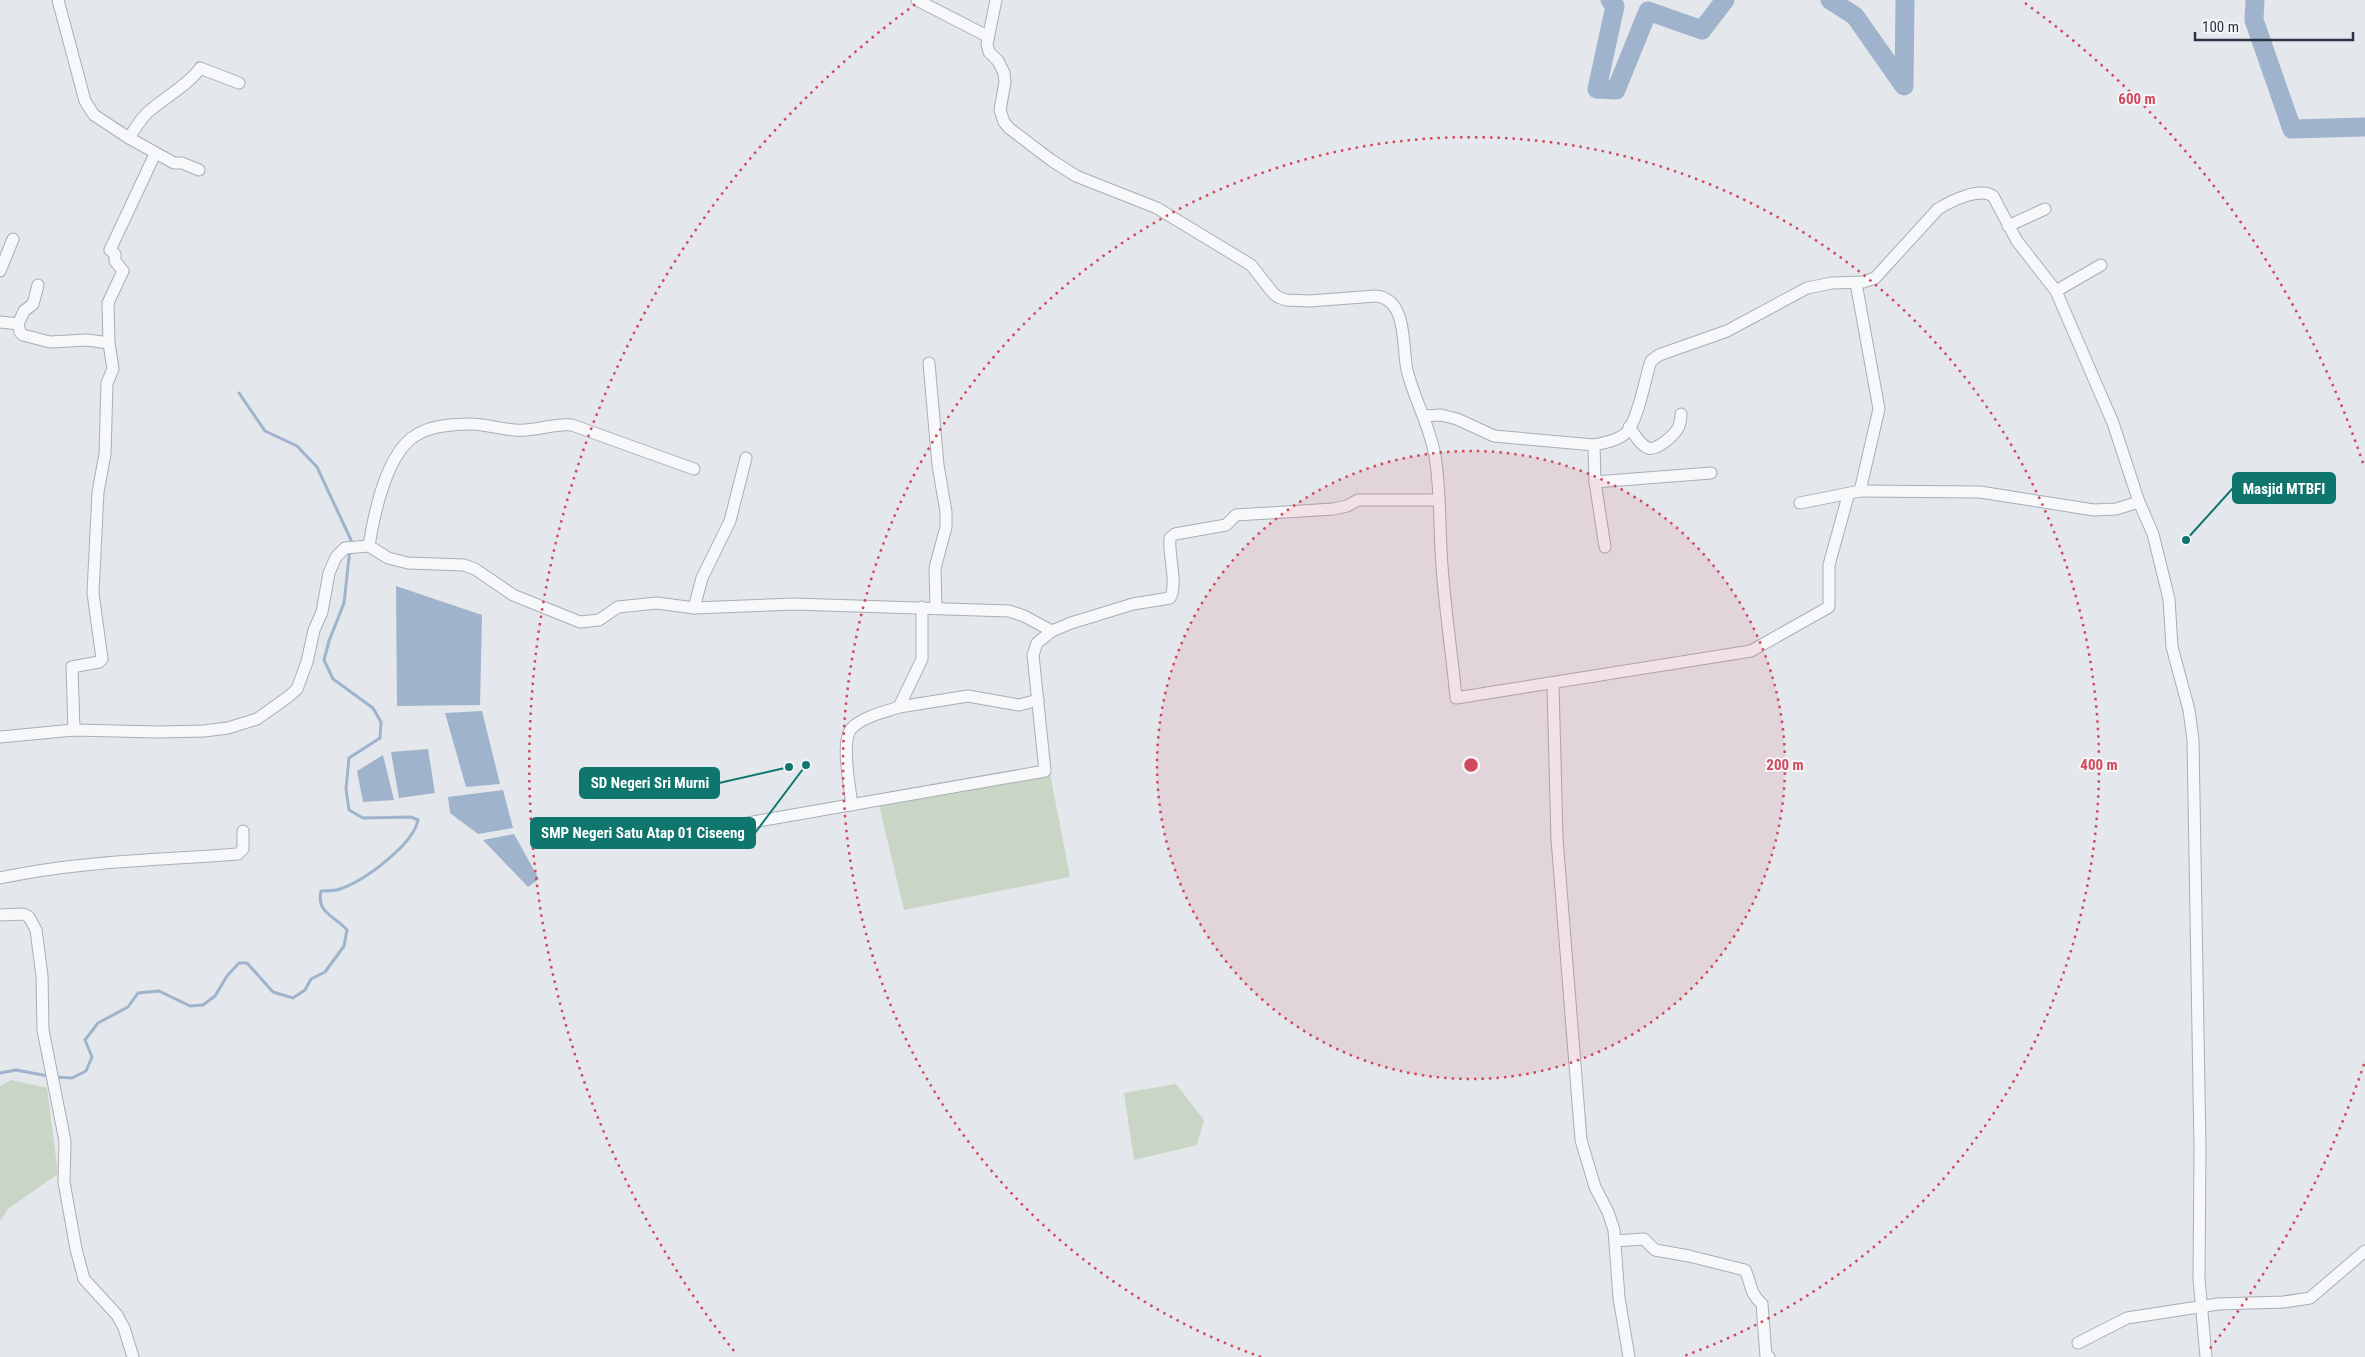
<svg xmlns="http://www.w3.org/2000/svg" width="2365" height="1357" font-family="'Roboto Condensed',sans-serif">
<style>
.green{fill:#c9d6c5}
.water{fill:#9fb4cc}
.lines{fill:none;stroke-linecap:round;stroke-linejoin:round}
.stream{stroke:#9fb4cc;stroke-width:3}
.river{stroke:#9fb4cc;stroke-width:19}
.street-casing{stroke:#a9aeb7;stroke-width:13}
.street{stroke:#f7f8fa;stroke-width:11}
.ring{fill:none;stroke:#d1495b;stroke-width:2.5;stroke-dasharray:2.5 5}
.centre{fill:#d1495b;stroke:#f4f6f9;stroke-width:2.5}
.ring-label{font-size:15px;text-anchor:middle;font-weight:bold;fill:#d1495b;stroke:#f4f6f9;stroke-width:4;stroke-linejoin:round;paint-order:stroke}
.leader{fill:none;stroke:#0f766e;stroke-width:2}
.callout-dot{fill:#0f766e;stroke:#f4f6f9;stroke-width:2}
.callout{fill:#0f766e;stroke:#0f766e;stroke-width:2}
.callout-label{font-size:15px;text-anchor:middle;font-weight:bold;fill:#fff}
</style>
<rect width="100%" height="100%" fill="#e4e7ec"/>
<g class="green">
<polygon points="1050,773 1070,877 904,910 878,801"/>
<polygon points="11,1080 47,1088 58,1174 9,1208 0,1221 0,1086"/>
<polygon points="1176,1084 1204,1120 1197,1145 1134,1160 1124,1093"/>
</g>
<g class="water">
<polygon points="396,586 482,615 480,705 397,706"/>
<polygon points="482,711 500,784 466,787 445,713"/>
<polygon points="428,749 435,793 399,798 391,752"/>
<polygon points="383,755 394,800 363,802 357,771"/>
<polygon points="503,790 513,828 478,834 450,813 448,797"/>
<polygon points="514,834 539,879 528,887 483,840"/>
</g>
<g class="lines">
<g class="stream">
<polyline points="0,1073 16,1070 48,1076"/>
<path d="M55 1077 72 1078 86 1071 92 1057 85 1040 98 1023 128 1007 138 993 159 991 190 1006 203 1005 215 996 227 976 239 963H247L273 992 293 998 305 990 311 979 325 972 344 946 347 930C335 916 316 913 321 891 327 891 335 891 340 889 364 881 413 845 418 820L411 817 363 818 349 810 346 789 349 758 380 738 381 722 373 708 333 679 324 660 329 641 344 603 351 540 317 467 297 446 265 431 239 393"/>
</g>
<g class="river">
<polyline points="1610,0 1615,6 1597,89 1616,90 1648,11 1702,30 1725,0"/>
<polyline points="1830,0 1855,16 1904,86 1905,0"/>
<polyline points="2255,0 2254,20 2292,129 2365,127"/>
</g>
<defs>
<g id="street">
<polyline points="58,0 85,101 94,115 129,138 174,163 182,163 199,170"/>
<polyline points="917,0 987,36"/>
<path d="M996 0 987 44 989 52 998 61 1004 73 1005 82 1000 110 1004 122 1009 128 1051 160 1076 176 1157 208 1251 265 1273 293 1278 297 1286 300 1309 301 1376 296C1408 299 1402 347 1407 370 1414 399 1430 426 1435 456 1441 492 1439 530 1442 566 1445 610 1452 654 1456 698L1751 651 1829 607V565L1848 496"/>
<path d="M129 138C134 130 140 120 147 113 161 100 191 83 200 68L239 83"/>
<polyline points="2008,226 2045,209"/>
<polyline points="2101,265 2056,291 2113,423 2139,502 2153,534 2169,599 2172,647 2189,710 2193,740 2200,1148 2199,1279 2206,1357"/>
<polyline points="0,271 13,239"/>
<polyline points="0,322 18,324 20,332 23,335 50,342 87,340 109,343 108,303 123,271 115,261 115,254 110,250 155,154"/>
<polyline points="18,324 24,311 33,304 38,285"/>
<polyline points="929,363 938,465 946,512 946,527 935,568 936,608"/>
<path d="M1424 416 1441 415 1457 419 1494 436 1594 445C1604 443 1620 440 1627 432 1637 421 1645 382 1649 367L1651 361 1659 355 1727 331 1807 288 1832 283 1863 282 1875 278 1938 209C1951 201 1979 187 1993 196L2017 241 2056 291"/>
<path d="M1629 427C1634 433 1640 445 1648 448 1657 451 1676 434 1679 426 1680 423 1681 418 1681 414"/>
<polyline points="1594,445 1595,482 1605,547"/>
<polyline points="1595,482 1711,473"/>
<polyline points="1860,491 1980,492 2094,510 2116,509 2139,502"/>
<polyline points="1800,503 1860,491 1879,409 1856,283"/>
<path d="M369 546C374 514 387 450 418 434 431 426 455 424 470 424 485 424 500 429 515 430 534 432 553 423 572 425L694 469"/>
<polyline points="694,608 702,578 730,521 746,458"/>
<polyline points="1553,684 1557,839 1581,1140 1595,1187 1608,1212 1614,1230 1619,1298 1629,1357"/>
<polyline points="899,707 968,696 1019,705 1038,700"/>
<polyline points="74,730 72,667 99,662 102,659 93,593 98,492 105,454 107,383 113,369 109,343"/>
<polyline points="0,737 74,730 158,732 204,731 228,728 257,719 288,697 297,689 307,662 314,630 322,612 329,573 336,557 345,548 369,546 388,558 408,563 464,565 475,569 513,595 580,622 599,620 618,607 657,603 694,608 794,604 1009,611 1024,616 1052,631"/>
<path d="M852 805C850 788 840 739 852 728 862 717 885 712 899 707L922 659V607"/>
<path d="M736 825 1045 771 1033 655 1037 643 1052 631 1071 623 1133 604 1170 598C1178 584 1168 554 1170 538L1175 534 1226 525 1236 515 1333 509 1347 506 1358 500H1439"/>
<path d="M0 878C77 861 159 860 238 854L243 849V831"/>
<polyline points="0,915 23,914 29,917 36,930 42,976 43,1030 65,1141 64,1182 76,1249 84,1279 117,1315 124,1328 133,1357"/>
<path d="M1615 1241 1644 1239 1655 1250 1689 1256 1745 1270C1752 1284 1749 1293 1762 1304L1766 1356 1769 1357"/>
<polyline points="2078,1343 2127,1318 2218,1304 2284,1302 2310,1298 2365,1251"/>
</g>
</defs>
<use href="#street" class="street-casing"/>
<use href="#street" class="street"/>
</g>
<circle cx="1471" cy="765" r="314" fill="#d1495b" fill-opacity=".12"/>
<g class="ring">
<circle cx="1471" cy="765" r="314"/>
<path d="M1261 1357A628 628 0 1 1 1681 1357"/>
<path d="M2364 1064A942 942 0 0 1 2208 1351M734 1351A942 942 0 0 1 917 3M2025 3A942 942 0 0 1 2364 466"/>
</g>
<circle cx="1471" cy="765" r="8" class="centre"/>
<g class="ring-label">
<text x="2137" y="104">600 m</text>
<text x="1785" y="770">200 m</text>
<text x="2099" y="770">400 m</text>
</g>
<path class="leader" d="M2186 540L2233 488M789 767L719 783M806 765L755 833"/>
<g class="callout-dot">
<circle cx="2186" cy="540" r="5"/>
<circle cx="789" cy="767" r="5"/>
<circle cx="806" cy="765" r="5"/>
</g>
<g class="callout">
<rect x="2233" y="473" width="102" height="30" rx="5"/>
<rect x="580" y="768" width="139" height="30" rx="5"/>
<rect x="531" y="818" width="224" height="30" rx="5"/>
</g>
<g class="callout-label">
<text x="2284" y="494">Masjid MTBFI</text>
<text x="650" y="788">SD Negeri Sri Murni</text>
<text x="643" y="838">SMP Negeri Satu Atap 01 Ciseeng</text>
</g>
<path d="M2195 32v8h158v-8" fill="none" stroke="#2b3445" stroke-width="2.5"/>
<text x="2202" y="32" font-size="15" fill="#2b3445" stroke="#f4f6f9" stroke-width="4" paint-order="stroke">100 m</text>
</svg>
